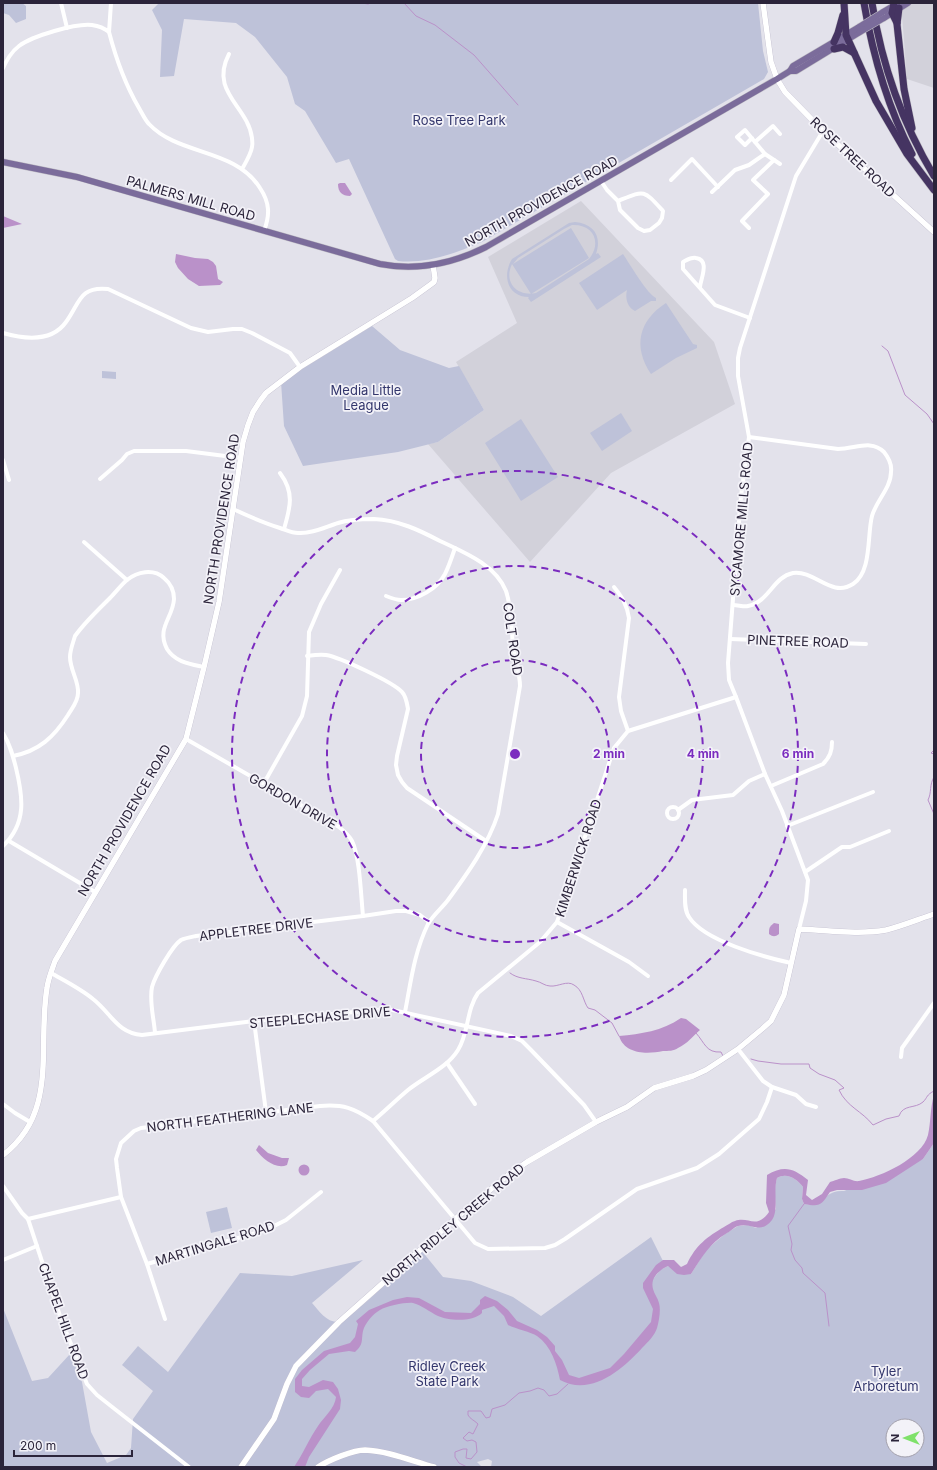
<svg xmlns="http://www.w3.org/2000/svg" width="937" height="1470" font-family="Inter,sans-serif">
<style>
.built{fill:#d2d1da}
.green{fill:#bec2d9;fill-rule:evenodd}
.water{fill:#ba91c9}
.lines{fill:none;stroke-linecap:round;stroke-linejoin:round}
.stream{stroke:#ba91c9;stroke-width:1}
.secondary-casing{stroke:#bbb7c9;stroke-width:6}
.primary-casing{stroke:#bfbdc4;stroke-width:7}
.highway-casing{stroke:#bfbdc4;stroke-width:8}
.street{stroke:#fff;stroke-width:4}
.secondary{stroke:#fff;stroke-width:5.5}
.primary{stroke:#7b6c9b;stroke-width:6}
.highway{stroke:#453462;stroke-width:7}
.primary-bridge-casing{stroke:#bfbdc4;stroke-width:7;stroke-linecap:butt}
.primary-bridge{stroke:#7b6c9b;stroke-width:6}
.ring{fill:none;stroke:#7b2cbf;stroke-width:2;stroke-dasharray:7 5}
.labels{text-anchor:middle;stroke-width:3.5;stroke-linejoin:round;paint-order:stroke}
.park-label{font-size:13px;fill:#33366c;stroke:#f3f2f8}
.street-label{font-size:13px;fill:#2b243a;stroke:#f3f2f8}
.centre{fill:#7b2cbf;stroke:#f3f2f8;stroke-width:2}
.ring-label{font-size:12px;text-anchor:middle;font-weight:bold;fill:#7b2cbf;stroke:#f3f2f8;stroke-width:3.5;stroke-linejoin:round;paint-order:stroke}
</style>
<rect width="100%" height="100%" fill="#e3e2eb"/>
<g class="built">
<polygon points="901,3 934,3 934,88 907,79"/>
<polygon points="581,201 714,342 735,404 611,473 530,562 428,444 438,442 484,410 456,362 517,323 488,257"/>
</g>
<g class="green">
<polygon points="3,3 22,3 26,6 26,19 16,23 9,15 3,13"/>
<path d="M159 3H758L763 51 768 72 764 79 482 242C456 253 427 264 398 261L395 259 349 159 336 163 305 111 295 104 287 77 255 37 236 23 184 19 174 76 160 77 162 30 152 10Z"/>
<path d="M575 222C594 224 602 236 596 254L598 253 601 257 531 302 528 298 529 297C507 297 502 275 512 259L569 223ZM572 225C594 224 602 243 589 259L536 293C518 297 503 283 512 264L531 294 589 258 571 228 513 264 518 258 564 229Z"/>
<path d="M623 254C629 263 648 295 656 298V301H651L635 311C627 307 625 298 627 290L597 310 579 283Z"/>
<path d="M666 303 693 344 697 345V348L676 358 651 374C633 347 638 321 666 303Z"/>
<polygon points="372,326 400,350 449,368 459,366 484,410 438,442 398,452 303,466 284,426 281,382"/>
<polygon points="102,371 116,372 116,379 102,378"/>
<polygon points="621,413 632,431 602,451 590,433"/>
<polygon points="521,419 558,477 521,501 485,443"/>
<path d="M934 1143V1467H491L492 1461 488 1459 477 1462 482 1467H3V1308L32 1381 48 1378 70 1354 82 1382 91 1432 107 1463 126 1455 131 1448 133 1419 153 1391 122 1365 138 1346 168 1372 240 1273 292 1276 363 1260 312 1303C319 1311 326 1322 338 1322 350 1321 408 1262 421 1250L443 1277 471 1281 513 1297 541 1316 651 1237 663 1261 654 1278 660 1270 668 1266 691 1274 706 1250 725 1234 738 1226 748 1225 756 1228 776 1209C775 1198 774 1188 777 1178 787 1172 797 1179 803 1187L802 1199 804 1204 814 1205C825 1198 830 1190 844 1191L923 1159ZM893 1426H917V1450H893Z"/>
<polygon points="227,1207 232,1228 211,1233 206,1212"/>
</g>
<g class="water">
<path d="M340 183H345L352 194 350 196C342 196 338 192 338 184Z"/>
<polygon points="3,216 22,224 3,228"/>
<polygon points="176,254 195,258 208,259 213,262 216,266 218,279 223,282 220,285 199,286 188,279 178,268 175,262"/>
<path d="M774 923 779 924V934C775 937 773 937 769 934 769 928 769 927 774 923Z"/>
<path d="M681 1018 686 1019 700 1030C693 1036 687 1044 678 1048 674 1051 668 1051 663 1051 648 1054 625 1055 619 1036 641 1034 662 1031 681 1018Z"/>
<path d="M934 1095V1143L923 1159 886 1183 862 1190H837L830 1192C821 1205 821 1207 804 1204L802 1199 803 1187C797 1179 787 1172 777 1178 773 1191 779 1210 772 1220 760 1235 752 1222 738 1226 734 1227 731 1231 727 1233 709 1244 702 1257 691 1274L684 1275 677 1274 668 1266C659 1270 650 1278 653 1289 654 1294 658 1298 659 1303 661 1310 659 1321 657 1328 655 1335 648 1342 642 1348 623 1369 591 1397 560 1380 557 1364 551 1346 537 1336 531 1332 516 1329 508 1325L504 1316 494 1306 482 1310V1313C473 1322 449 1321 438 1316 430 1312 421 1305 413 1303 406 1302 387 1306 380 1310 373 1314 365 1323 363 1331 361 1341 364 1344 355 1352L349 1351 329 1354 310 1370 302 1379V1386L309 1387 323 1380 333 1382 338 1389 341 1400 340 1409 309 1457 305 1467H294C303 1454 309 1439 318 1426 324 1417 335 1408 336 1397L328 1389 316 1391 309 1398 301 1397 295 1392V1379L302 1370 324 1351 350 1343 355 1337 358 1324 356 1321 369 1310 393 1300 407 1297 419 1298 445 1312 471 1313 480 1304V1300L485 1296 497 1301 508 1310 517 1321 537 1330 547 1337 555 1346V1351L562 1360 569 1375 579 1378 610 1368 624 1354 651 1322 653 1309 643 1288V1283L656 1265 663 1260H674L681 1267 687 1264C696 1245 707 1237 724 1227 728 1225 731 1222 735 1221 749 1216 756 1230 769 1212L766 1203 767 1175C784 1165 793 1168 808 1180L806 1195 812 1200 822 1194 830 1182C834 1181 840 1178 844 1178 849 1178 854 1182 859 1181 881 1177 922 1158 928 1135 931 1122 930 1108 934 1095Z"/>
<path d="M259 1145 268 1153 282 1158H289L287 1165C276 1170 263 1159 256 1150Z"/>
<circle cx="304" cy="1170" r="5.5"/>
</g>
<g class="lines">
<g class="stream">
<polyline points="362,3 368,4 371,3"/>
<polyline points="404,3 416,16 435,25 474,55 518,105"/>
<polyline points="882,346 888,351 905,395 927,414 934,424"/>
<polyline points="934,750 931,753 934,754"/>
<path d="M934 777C929 785 932 792 928 800L934 814"/>
<path d="M510 973C518 979 526 978 536 981 541 982 545 986 550 986 558 987 567 980 574 985 583 990 583 1001 588 1008L595 1010 612 1023 619 1036"/>
<path d="M696 1033C705 1043 706 1053 721 1052L723 1056"/>
<path d="M751 1059 758 1061 781 1064H809L810 1068 819 1074 835 1080 844 1088 839 1090C847 1107 862 1111 873 1125L886 1119 899 1116C903 1104 915 1109 923 1102 928 1097 926 1095 934 1091"/>
<polyline points="804,1204 788,1226 792,1244 791,1250 795,1260 802,1268 803,1273 825,1293 829,1326"/>
<path d="M467 1467 459 1463 455 1457V1452L463 1449H467L466 1458 471 1459 477 1452 476 1442 472 1440 467 1441 463 1438 469 1432 473 1434 478 1424C474 1420 470 1419 468 1415V1411H481L486 1418 490 1417 492 1409 505 1405 519 1393 530 1391 538 1388 544 1390 549 1396 557 1394 568 1384"/>
</g>
<defs>
<g id="secondary">
<polyline points="763,3 771,62 777,79 785,92 823,131 934,232"/>
<path d="M3 1155C59 1112 37 1047 47 988 48 979 52 970 55 961L186 739 204 667 219 602 243 442 248 425 253 412 260 401 266 393 300 367 412 298 430 285 434 282 435 278 433 265"/>
<path d="M241 1467 274 1419 287 1384 296 1366 339 1322 455 1219 507 1176 527 1162 596 1122 627 1107 654 1088 693 1076 706 1070 738 1049 762 1029 771 1021 784 995 799 929C827 930 858 935 886 930 902 926 919 919 934 914"/>
<path d="M318 1467C329 1460 353 1450 365 1450 388 1451 412 1461 434 1467"/>
</g>
<g id="primary">
<polyline points="883,12 898,3"/>
<polyline points="884,18 908,3"/>
<polyline points="790,71 796,71 860,32"/>
<path d="M3 162 77 177 380 264C417 271 452 264 486 247L777 79 790 71 793 66 859 27"/>
</g>
<g id="highway">
<polyline points="844,3 846,35 876,101 907,154 934,190"/>
<path d="M864 3C873 56 887 106 912 154"/>
<path d="M872 3C882 66 901 121 934 176"/>
<polyline points="894,3 892,13 897,23"/>
<polyline points="899,8 897,24 904,89 912,128"/>
<polyline points="834,42 838,33 843,15"/>
<polyline points="834,49 843,47 854,53"/>
</g>
</defs>
<use href="#secondary" class="secondary-casing"/>
<use href="#primary" class="primary-casing"/>
<use href="#highway" class="highway-casing"/>
<g class="street">
<polyline points="61,3 67,28"/>
<path d="M109 32C116 59 125 84 139 108 142 113 145 120 149 124 179 156 235 148 260 188 270 203 270 215 264 231"/>
<path d="M229 54C209 92 248 106 252 138 252 140 253 144 252 147 251 154 246 162 242 169"/>
<path d="M3 68C7 60 11 52 19 46 32 36 76 23 92 25 99 26 104 28 109 32L111 3"/>
<polyline points="752,138 745,145 737,137 745,130 765,154 780,164"/>
<polyline points="755,142 773,126 780,134"/>
<polyline points="671,180 692,159 718,187"/>
<path d="M601 181 607 190 618 201 620 210 638 228 644 231 650 230 659 223 662 218 663 211C643 189 645 190 618 201"/>
<polyline points="712,192 735,170 749,165 765,154"/>
<polyline points="749,228 742,221 768,194 753,180 774,160"/>
<path d="M700 287C701 278 710 260 696 258 691 257 687 260 683 262V269L715 305 750 318"/>
<path d="M3 333C24 339 52 342 66 322 80 303 79 286 108 289L191 328 208 332 233 329H242L252 333 290 353 300 367"/>
<polyline points="3,460 9,480"/>
<path d="M280 473C295 493 290 508 284 529"/>
<polyline points="100,479 122,460 127,454 134,451 186,451 241,458"/>
<path d="M233 509C248 516 264 523 280 528 286 530 292 533 298 533 312 534 325 527 338 523 350 519 363 519 374 519 398 520 419 530 440 541 463 552 495 564 506 591 512 608 511 627 513 645 514 659 520 672 520 686L498 814C488 845 467 874 448 900 442 908 433 915 428 924 414 953 411 981 405 1012"/>
<polyline points="84,542 127,580"/>
<path d="M614 587C622 597 627 605 629 618L619 697 621 711 628 731"/>
<path d="M386 596C391 598 396 600 401 600 418 600 437 589 445 574 449 566 452 557 455 548"/>
<path d="M733 605C738 605 744 607 748 606 769 602 773 577 793 573 815 570 831 598 853 584 872 572 867 535 872 516 876 501 891 488 891 472 892 465 888 457 884 452 871 439 855 449 838 449L749 437"/>
<polyline points="730,639 866,644"/>
<path d="M307 656C314 655 320 654 326 655 339 657 393 682 402 692 406 696 407 703 408 709L397 756 396 765 398 775 402 782 407 788 486 841"/>
<path d="M3 733C10 744 13 756 16 768 23 797 27 823 3 846"/>
<path d="M186 739 339 827C344 831 349 835 352 841 360 857 361 897 363 916"/>
<path d="M13 756C39 751 54 737 68 715 72 708 78 702 78 693 79 681 70 670 70 657 70 650 73 643 75 636 85 622 98 610 110 598 116 592 121 585 127 580 137 572 153 568 164 578 170 583 174 591 174 599 173 618 156 628 167 649 175 662 190 664 204 667"/>
<polyline points="264,783 302,716 307,696 309,632 321,604 340,570"/>
<path d="M771 786 823 764C830 757 832 751 832 742"/>
<circle cx="673" cy="813" r="6"/>
<polyline points="678,810 692,800 733,795 749,781 765,774"/>
<polyline points="787,826 873,792"/>
<polyline points="9,841 95,892"/>
<polyline points="805,872 842,847 850,847 889,831"/>
<path d="M685 890C685 899 684 910 689 917 704 941 764 957 791 963"/>
<polyline points="557,922 629,962 648,976"/>
<polyline points="799,929 806,901 808,880 782,811 765,774 736,697 729,680 728,663 741,496 749,437 738,376 738,358 740,348 796,176 823,131"/>
<path d="M51 973C65 981 81 989 93 999 111 1013 117 1033 142 1035L254 1021 388 1009 511 1036 522 1041 531 1050 584 1105 596 1122"/>
<polyline points="254,1021 266,1112"/>
<path d="M155 1033C154 1019 149 1001 152 987 155 976 172 946 181 940 185 938 191 937 196 936L363 916 396 911H406L420 915 429 922"/>
<polyline points="738,1049 763,1081 772,1087 796,1095 806,1104 816,1107"/>
<polyline points="901,1057 902,1048 934,1003"/>
<polyline points="447,1063 475,1104"/>
<polyline points="3,1104 15,1113 30,1122"/>
<path d="M373 1121C385 1111 396 1100 408 1090 424 1077 447 1068 458 1050 469 1033 466 1010 478 993L540 942 557 922 614 748 628 731 736 697"/>
<polyline points="3,1186 22,1213 28,1219 61,1319 87,1384 97,1395 116,1410 189,1467"/>
<polyline points="28,1219 121,1197"/>
<polyline points="3,1260 37,1246"/>
<polyline points="147,1264 266,1230 286,1220 321,1192"/>
<path d="M165 1319 147 1264 121 1197 117 1168 116 1159 121 1143 134 1131 141 1128 320 1106C343 1104 354 1108 373 1121L475 1243 488 1249 545 1248 555 1245 565 1239 637 1189 697 1168 719 1154 759 1119 767 1102 772 1087"/>
</g>
<use href="#secondary" class="secondary"/>
<use href="#primary" class="primary"/>
<use href="#highway" class="highway"/>
<defs>
<g id="primary-bridge">
<polyline points="859,27 883,12"/>
<polyline points="860,32 884,18"/>
</g>
</defs>
<use href="#primary-bridge" class="primary-bridge-casing"/>
<use href="#primary-bridge" class="primary-bridge"/>
</g>
<g class="ring">
<circle cx="515" cy="754" r="94"/>
<circle cx="515" cy="754" r="188"/>
<circle cx="515" cy="754" r="283"/>
</g>
<g class="labels">
<g class="park-label">
<text x="459" y="125">Rose Tree Park</text>
<text x="366" y="395">Media Little<tspan x="366" dy="15">League</tspan></text>
<text x="447" y="1371">Ridley Creek<tspan x="447" dy="15">State Park</tspan></text>
<text x="886" y="1376">Tyler<tspan x="886" dy="15">Arboretum</tspan></text>
</g>
<g class="street-label">
<text transform="translate(853 157) rotate(43)" y="5">ROSE TREE ROAD</text>
<text transform="translate(191 198) rotate(16)" y="5">PALMERS MILL ROAD</text>
<text transform="translate(541 201) rotate(-29)" y="5">NORTH PROVIDENCE ROAD</text>
<text transform="translate(221 519) rotate(-81)" y="5">NORTH PROVIDENCE ROAD</text>
<text transform="translate(741 519) rotate(-85)" y="5">SYCAMORE MILLS ROAD</text>
<text transform="translate(513 639) rotate(82)" y="5">COLT ROAD</text>
<text transform="translate(798 641) rotate(2)" y="5">PINETREE ROAD</text>
<text transform="translate(293 801) rotate(30)" y="5">GORDON DRIVE</text>
<text transform="translate(124 820) rotate(-60)" y="5">NORTH PROVIDENCE ROAD</text>
<text transform="translate(578 858) rotate(-72)" y="5">KIMBERWICK ROAD</text>
<text transform="translate(256 929) rotate(-7)" y="5">APPLETREE DRIVE</text>
<text transform="translate(320 1017) rotate(-5)" y="5">STEEPLECHASE DRIVE</text>
<text transform="translate(230 1117) rotate(-7)" y="5">NORTH FEATHERING LANE</text>
<text transform="translate(453 1224) rotate(-40)" y="5">NORTH RIDLEY CREEK ROAD</text>
<text transform="translate(215 1243) rotate(-17)" y="5">MARTINGALE ROAD</text>
<text transform="translate(64 1321) rotate(70)" y="5">CHAPEL HILL ROAD</text>
</g>
</g>
<circle cx="515" cy="754" r="6" class="centre"/>
<g class="ring-label">
<text x="609" y="758">2 min</text>
<text x="703" y="758">4 min</text>
<text x="798" y="758">6 min</text>
</g>
<rect width="937" height="1470" fill="none" stroke="#2b243a" stroke-width="8"/>
<g transform="translate(905 1438) rotate(270)"><circle r="19" fill="#f3f2f8" stroke="#a3a0ac"/>
<path d="M0-3L7 15L0 10L-7 15Z" fill="#7fe16a"/>
<text y="-6" font-size="11" font-weight="bold" text-anchor="middle" fill="#2b243a">N</text>
</g>
<path d="M14 1450v6h118v-6" fill="none" stroke="#2b243a" stroke-width="2"/>
<text x="20" y="1450" font-size="12" fill="#2b243a" stroke="#f3f2f8" stroke-width="3" paint-order="stroke">200 m</text>
</svg>
